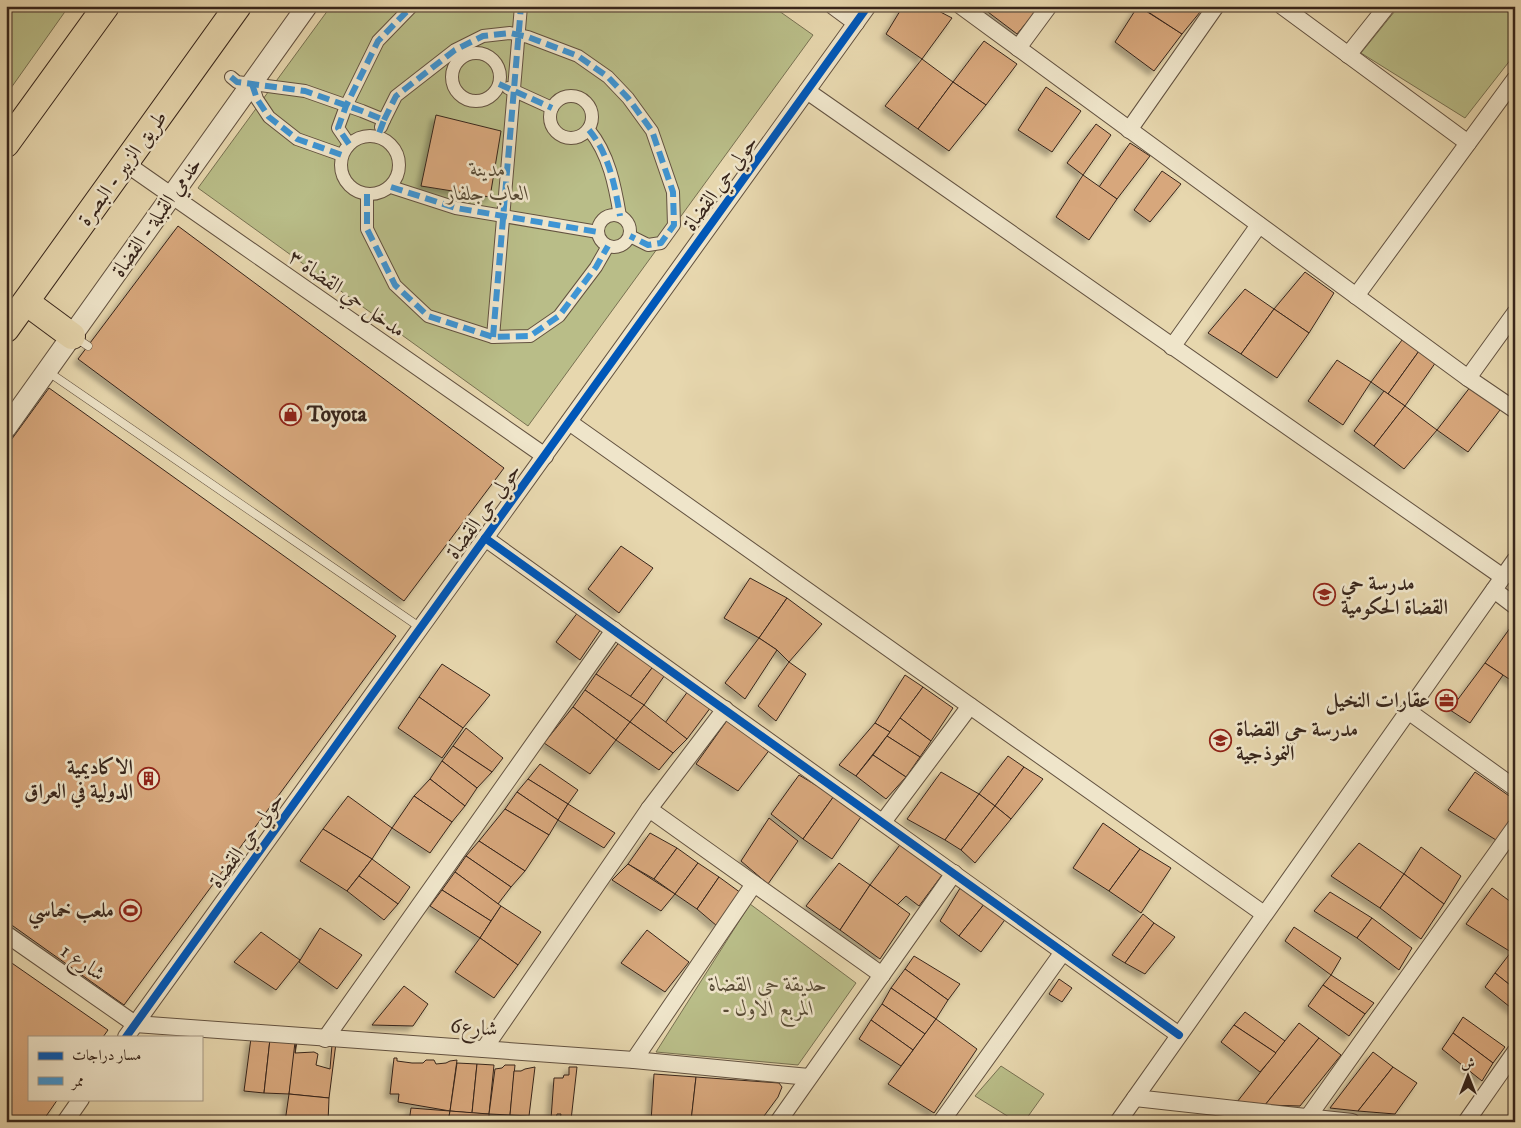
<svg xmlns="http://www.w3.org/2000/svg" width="1521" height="1128" font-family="'IM FELL DW Pica',Amiri,serif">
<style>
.green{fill:#b9bd88;stroke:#787152}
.building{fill:#d7a77b;stroke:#37251b;filter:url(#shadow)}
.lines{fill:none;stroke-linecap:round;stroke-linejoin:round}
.service-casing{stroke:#635240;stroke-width:9}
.pedestrian-casing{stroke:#635240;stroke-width:14}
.minor-casing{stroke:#635240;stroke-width:18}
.tertiary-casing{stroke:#635240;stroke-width:22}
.trunk-casing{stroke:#37251b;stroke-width:28}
.service{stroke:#efe5ca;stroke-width:8}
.pedestrian{stroke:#efe5ca;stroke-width:12}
.minor{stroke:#efe5ca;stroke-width:16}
.tertiary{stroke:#efe5ca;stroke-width:20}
.trunk{stroke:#e7d7ae;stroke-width:26}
.quiet{stroke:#3e95d4;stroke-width:6;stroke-dasharray:12 6;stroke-linecap:butt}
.cycleway-casing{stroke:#efe5ca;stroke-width:11}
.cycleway{stroke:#0057b8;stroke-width:8}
.labels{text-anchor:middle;stroke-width:5;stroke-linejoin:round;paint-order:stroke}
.street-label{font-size:21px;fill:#37251b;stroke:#efe5ca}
.park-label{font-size:21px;font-style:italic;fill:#584b36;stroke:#efe5ca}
.poi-label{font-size:21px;font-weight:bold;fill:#37251b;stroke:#efe5ca;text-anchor:start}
</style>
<defs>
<filter id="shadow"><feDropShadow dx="-4.5" dy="4.5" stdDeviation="2.5" flood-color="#0004"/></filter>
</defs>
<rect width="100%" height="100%" fill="#e7d7ae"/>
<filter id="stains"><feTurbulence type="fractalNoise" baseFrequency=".004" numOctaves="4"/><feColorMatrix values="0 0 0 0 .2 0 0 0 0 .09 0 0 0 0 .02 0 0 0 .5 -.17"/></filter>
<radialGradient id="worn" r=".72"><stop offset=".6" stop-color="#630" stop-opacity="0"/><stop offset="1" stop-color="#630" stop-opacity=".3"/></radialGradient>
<g class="green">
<polygon points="6,6 69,6 6,95"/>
<polygon points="331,6 772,6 813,35 528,426 198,188"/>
<polygon points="1399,6 1515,6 1515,54 1465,118 1361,53"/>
<polygon points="750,904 856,983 798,1065 656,1052"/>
<polygon points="1001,1066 1044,1094 1024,1122 1017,1122 975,1096"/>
</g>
<g class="building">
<polygon points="903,6 929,6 952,18 922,59 886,34"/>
<polygon points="980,6 1040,6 1017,34"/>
<polygon points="1138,6 1182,34 1154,71 1115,42"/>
<polygon points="1139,6 1205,6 1182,34"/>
<polygon points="984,41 1017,64 986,105 953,82"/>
<polygon points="922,59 953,82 918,129 885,106"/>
<polygon points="953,82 986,105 949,151 918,129"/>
<polygon points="1046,87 1081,111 1052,152 1018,130"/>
<polygon points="436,115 501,131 490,197 421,186"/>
<polygon points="1096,124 1111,135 1083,175 1067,163"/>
<polygon points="1130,143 1150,156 1117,199 1099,187"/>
<polygon points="1162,171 1181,184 1150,222 1134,210"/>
<polygon points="1083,175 1117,199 1089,240 1056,217"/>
<polygon points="178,226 504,468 404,601 78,359"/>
<polygon points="1305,272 1334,293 1309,333 1274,309"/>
<polygon points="1245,289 1274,309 1241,354 1208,333"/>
<polygon points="1274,309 1309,333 1277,378 1241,354"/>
<polygon points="1402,340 1419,351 1388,394 1371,382"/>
<polygon points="1419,351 1436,362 1405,406 1388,394"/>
<polygon points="1337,360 1371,382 1343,425 1308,401"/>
<polygon points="1471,386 1500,410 1468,452 1437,430"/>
<polygon points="49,388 396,636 124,1005 6,921 6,447"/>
<polygon points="1384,391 1405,406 1374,446 1354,431"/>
<polygon points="1405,406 1437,430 1404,469 1374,446"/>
<polygon points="621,546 653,568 619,613 588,589"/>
<polygon points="750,578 787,598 759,638 724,618"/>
<polygon points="787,598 822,624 789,662 777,650 759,638"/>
<polygon points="578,612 601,629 580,660 556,642"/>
<polygon points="1515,621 1515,683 1485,663"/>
<polygon points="759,638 777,650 745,699 725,683"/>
<polygon points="620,641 655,664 630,697 596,674"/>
<polygon points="789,662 806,674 776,721 758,706"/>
<polygon points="1485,663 1503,675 1470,723 1450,710"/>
<polygon points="442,664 490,695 463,728 419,697"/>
<polygon points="655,664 667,672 644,705 630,697"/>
<polygon points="596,674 644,705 630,722 585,690"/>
<polygon points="905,675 923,687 890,732 875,723"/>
<polygon points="923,687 953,708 931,741 900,718"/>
<polygon points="585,690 630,722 616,740 573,707"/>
<polygon points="688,691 711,707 687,739 665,723"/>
<polygon points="419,697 463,728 442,758 398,728"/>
<polygon points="644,705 687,739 673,753 630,722"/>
<polygon points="573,707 616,740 590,774 544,743"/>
<polygon points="900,718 931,741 920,757 887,736"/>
<polygon points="728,719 771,748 738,791 696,764"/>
<polygon points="630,722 673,753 659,770 616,740"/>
<polygon points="875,723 890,732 856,776 839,765"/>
<polygon points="466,728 503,758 492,772 453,746"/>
<polygon points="887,736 920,757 906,777 873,755"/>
<polygon points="453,746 492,772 477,788 442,761"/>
<polygon points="873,755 906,777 886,799 856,776"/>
<polygon points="1008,756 1024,767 995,806 979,794"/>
<polygon points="442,761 477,788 465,806 430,779"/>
<polygon points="540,764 578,790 568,804 528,779"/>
<polygon points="1024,767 1043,779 1011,819 995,806"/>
<polygon points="941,772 979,794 945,840 907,819"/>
<polygon points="1475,772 1515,800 1515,814 1496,840 1448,810"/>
<polygon points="799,775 834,796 803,839 771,814"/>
<polygon points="430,779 465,806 452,822 414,796"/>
<polygon points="528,779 568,804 558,820 517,792"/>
<polygon points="517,792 558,820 549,835 505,809"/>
<polygon points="979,794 995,806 961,850 945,840"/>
<polygon points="348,796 392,828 372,859 323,829"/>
<polygon points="414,796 452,822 430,853 392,828"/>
<polygon points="834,796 863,814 832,859 803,839"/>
<polygon points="568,804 615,833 604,848 558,820"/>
<polygon points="995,806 1011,819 975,863 961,850"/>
<polygon points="505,809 549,835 525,871 479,841"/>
<polygon points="769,818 798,841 768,884 741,861"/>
<polygon points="1103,823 1140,849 1109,891 1073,868"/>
<polygon points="323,829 372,859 347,891 300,861"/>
<polygon points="650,833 677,848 654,879 628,864"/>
<polygon points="905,838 945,871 919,906 906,896 897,905 870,885"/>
<polygon points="479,841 525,871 511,887 466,856"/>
<polygon points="1359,843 1404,874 1380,908 1331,876"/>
<polygon points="1421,847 1461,876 1444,904 1404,874"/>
<polygon points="677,848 698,863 675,894 654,879"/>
<polygon points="1140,849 1171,868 1141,913 1109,891"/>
<polygon points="466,856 511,887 498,904 455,872"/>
<polygon points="372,859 410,887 398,904 359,876"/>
<polygon points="698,863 719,877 697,909 675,894"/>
<polygon points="839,863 870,885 840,930 806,906"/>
<polygon points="628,864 675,894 661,911 612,880"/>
<polygon points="455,872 501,906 491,921 442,890"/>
<polygon points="1404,874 1444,904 1421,939 1380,908"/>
<polygon points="359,876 398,904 384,920 347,891"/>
<polygon points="719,877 741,893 717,926 697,909"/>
<polygon points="870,885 910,914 880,959 840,930"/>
<polygon points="962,885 985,903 959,936 940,921"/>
<polygon points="1492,888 1515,905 1515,948 1511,952 1466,924"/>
<polygon points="442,890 491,921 480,938 430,906"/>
<polygon points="1330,892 1372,918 1357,938 1314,911"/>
<polygon points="985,903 1007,917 981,952 959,936"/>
<polygon points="501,906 541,932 518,965 480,938"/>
<polygon points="1143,914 1154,923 1125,963 1112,955"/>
<polygon points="1372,918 1412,948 1399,970 1357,938"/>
<polygon points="1154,923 1175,937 1145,974 1125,963"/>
<polygon points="1294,927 1341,958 1331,975 1285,941"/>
<polygon points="320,928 362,955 337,989 299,962"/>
<polygon points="647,930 689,962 665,992 621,963"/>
<polygon points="261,932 300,960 276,990 234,962"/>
<polygon points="480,938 518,965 494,998 455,972"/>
<polygon points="1511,952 1515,955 1515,989 1495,973"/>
<polygon points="914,956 960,984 948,1000 905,969"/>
<polygon points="6,959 108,1030 103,1037 29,1037 29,1099 58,1099 42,1122 6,1122"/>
<polygon points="905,969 948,1000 936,1019 891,988"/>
<polygon points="1495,973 1515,989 1515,1011 1485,987"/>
<polygon points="1331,975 1374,1003 1365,1014 1323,985"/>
<polygon points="1059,979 1072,988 1062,1002 1049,994"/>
<polygon points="1323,985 1365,1014 1349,1036 1308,1006"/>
<polygon points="404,986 428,1004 413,1026 372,1025"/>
<polygon points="891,988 936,1019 925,1034 882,1004"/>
<polygon points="882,1004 925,1034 913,1050 871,1020"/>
<polygon points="1245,1012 1285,1041 1276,1053 1234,1025"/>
<polygon points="1463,1017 1505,1047 1493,1063 1453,1033"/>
<polygon points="936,1019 977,1049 934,1113 888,1084"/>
<polygon points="871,1020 913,1050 901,1066 859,1039"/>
<polygon points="1299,1023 1319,1038 1265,1105 1237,1102"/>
<polygon points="1234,1025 1276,1053 1260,1072 1221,1042"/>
<polygon points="1453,1033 1493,1063 1482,1081 1442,1049"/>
<polygon points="251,1038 270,1039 264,1093 244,1091"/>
<polygon points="1319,1038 1341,1055 1300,1106 1265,1105"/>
<polygon points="270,1039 297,1041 289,1094 264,1093"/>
<polygon points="295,1042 296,1042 295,1053 314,1052 318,1054 316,1065 330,1069 332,1045 336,1043 329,1098 289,1094"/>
<polygon points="1373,1052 1393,1067 1358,1111 1330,1108"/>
<polygon points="394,1058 397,1058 397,1061 412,1063 423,1063 426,1060 434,1060 436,1064 446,1063 450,1061 457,1060 450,1111 398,1102 399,1094 390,1094"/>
<polygon points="457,1063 477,1064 472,1113 450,1111"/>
<polygon points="477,1064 494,1065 489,1114 472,1113"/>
<polygon points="505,1065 515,1065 510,1115 489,1114 495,1069 502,1068"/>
<polygon points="535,1067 529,1116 510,1115 514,1071 521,1071 525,1069"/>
<polygon points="569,1067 577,1067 571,1120 560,1120 561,1114 557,1114 556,1119 551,1119 554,1078 563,1078 564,1075 569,1075"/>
<polygon points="1393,1067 1417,1083 1395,1114 1358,1111"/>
<polygon points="654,1074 696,1077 691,1122 651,1122"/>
<polygon points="696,1077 779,1083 782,1087 778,1097 764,1116 762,1120 764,1122 691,1121"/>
<polygon points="289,1094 329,1098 328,1122 285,1122"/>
<polygon points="411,1108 450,1111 448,1122 409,1122"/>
<polygon points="450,1111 489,1114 489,1122 448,1122"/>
<polygon points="1164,1117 1218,1122 1158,1122"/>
</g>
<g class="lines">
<defs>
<g id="service">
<polyline points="76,338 88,346"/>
<polyline points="47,371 421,628"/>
</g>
<g id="pedestrian">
<circle cx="476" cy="77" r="24"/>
<polyline points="231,77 237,82 305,91 362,111 384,120 381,127"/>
<polyline points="252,84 257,99 269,117 297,139 342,155"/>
<polyline points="508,88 552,108"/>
<circle cx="571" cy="117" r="21"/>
<polyline points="384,120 396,96 455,50 483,36 510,33 528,37 578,56 608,77 628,98 652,131 673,192 674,225 661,243 648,245 630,236"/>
<path d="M589 130C609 154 615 186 620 216"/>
<circle cx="370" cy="165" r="29"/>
<polyline points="349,144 338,128 346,106 378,41 412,6"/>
<polyline points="391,187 456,208 598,232"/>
<polyline points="367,194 367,229 395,285 428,316 493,337 530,336 559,316 596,267 608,246"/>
<circle cx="614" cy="231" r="16"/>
<polyline points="493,337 521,6"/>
</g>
<g id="minor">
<polyline points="833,6 856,23"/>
<polyline points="961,6 1468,378 1515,410"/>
<polyline points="1282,6 1468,143"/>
<polyline points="1018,48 1049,6"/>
<polyline points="1348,55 1387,6"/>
<polyline points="807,91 1503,577"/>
<polyline points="1129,130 1216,6"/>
<polyline points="125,163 545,456"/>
<polyline points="1356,296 1515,79"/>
<polyline points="1172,347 1259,225"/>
<polyline points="1468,378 1515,313"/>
<polyline points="569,422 1264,914"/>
<polyline points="485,538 1179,1035"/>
<polyline points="1494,590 1515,606"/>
<polyline points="1408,711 1515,788"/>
<polyline points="649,809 882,975"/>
<polyline points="883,822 970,706"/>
<polyline points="6,934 135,1024 634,1060 809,1077"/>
<polyline points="126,1037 868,6"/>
<polyline points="325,1039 614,630"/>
<polyline points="484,1049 649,809 725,709"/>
<polyline points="634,1060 754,884"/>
<polyline points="1135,1098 1352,1122"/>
<polyline points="1308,1117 1515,827"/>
<polyline points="65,1122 81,1099"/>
<polyline points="778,1122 954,873"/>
<polyline points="941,1122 1063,952"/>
<polyline points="1118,1122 1515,560"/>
<polyline points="1466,1122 1515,1052"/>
</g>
<polyline id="tertiary" points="6,428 307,6"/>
<g id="trunk">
<polyline points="6,144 106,6"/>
<polyline points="26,302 72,336"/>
<polyline points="6,329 238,6"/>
</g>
</defs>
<use href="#service" class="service-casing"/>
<use href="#pedestrian" class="pedestrian-casing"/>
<use href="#minor" class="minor-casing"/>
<use href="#tertiary" class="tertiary-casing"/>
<use href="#trunk" class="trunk-casing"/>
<use href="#service" class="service"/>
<use href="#pedestrian" class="pedestrian"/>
<use href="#minor" class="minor"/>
<use href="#tertiary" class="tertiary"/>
<use href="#trunk" class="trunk"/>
<g class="quiet">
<polyline points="231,77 237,82 305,91 362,111 384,120 378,136"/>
<polyline points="252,84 257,99 269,117 297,139 342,155"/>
<polyline points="499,84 552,108"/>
<polyline points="384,120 396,96 455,50 483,36 510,33 528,37 578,56 608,77 628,98 652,131 673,192 674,225 661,243 648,245 630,236"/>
<path d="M589 130C609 154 615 186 620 216"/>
<polyline points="349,144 338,128 346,106 378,41 412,6"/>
<polyline points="391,187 456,208 598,232"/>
<polyline points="367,194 367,229 395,285 428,316 493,337 530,336 559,316 596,267 608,246"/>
<polyline points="493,337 521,6"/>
</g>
<defs>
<g id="cycleway">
<polyline points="485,538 1179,1035"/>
<polyline points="126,1037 868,6"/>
</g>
</defs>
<use href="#cycleway" class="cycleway-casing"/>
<use href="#cycleway" class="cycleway"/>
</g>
<defs>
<symbol id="shop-ring" viewBox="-11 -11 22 22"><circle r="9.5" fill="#efe5ca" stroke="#8f2418" stroke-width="1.5"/><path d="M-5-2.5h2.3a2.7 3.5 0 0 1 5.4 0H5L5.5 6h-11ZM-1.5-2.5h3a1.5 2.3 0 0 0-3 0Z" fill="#8f2418"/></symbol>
<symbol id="school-ring" viewBox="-11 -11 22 22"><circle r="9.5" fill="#efe5ca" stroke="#8f2418" stroke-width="1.5"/><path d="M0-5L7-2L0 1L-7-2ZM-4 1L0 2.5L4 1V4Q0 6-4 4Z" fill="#8f2418"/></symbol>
<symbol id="office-ring" viewBox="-11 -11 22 22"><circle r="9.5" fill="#efe5ca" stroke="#8f2418" stroke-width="1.5"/><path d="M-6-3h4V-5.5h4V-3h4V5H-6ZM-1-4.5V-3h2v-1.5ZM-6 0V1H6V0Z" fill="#8f2418"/></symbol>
<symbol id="building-ring" viewBox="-11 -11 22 22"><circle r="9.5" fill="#efe5ca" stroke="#8f2418" stroke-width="1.5"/><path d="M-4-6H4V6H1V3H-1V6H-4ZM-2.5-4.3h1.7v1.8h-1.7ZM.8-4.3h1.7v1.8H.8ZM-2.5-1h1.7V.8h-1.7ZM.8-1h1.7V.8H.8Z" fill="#8f2418"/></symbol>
<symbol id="stadium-ring" viewBox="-11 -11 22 22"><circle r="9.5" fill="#efe5ca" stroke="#8f2418" stroke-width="1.5"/><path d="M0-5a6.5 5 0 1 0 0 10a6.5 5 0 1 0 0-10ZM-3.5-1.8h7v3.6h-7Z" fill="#8f2418"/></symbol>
</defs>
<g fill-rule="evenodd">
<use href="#shop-ring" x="278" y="402" width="25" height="25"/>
<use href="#school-ring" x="1312" y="582" width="25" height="25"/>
<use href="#office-ring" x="1434" y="688" width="25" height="25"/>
<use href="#school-ring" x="1208" y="728" width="25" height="25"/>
<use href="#building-ring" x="136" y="766" width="25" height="25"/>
<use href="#stadium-ring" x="118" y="898" width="25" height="25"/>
</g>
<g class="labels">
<g class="street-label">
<text transform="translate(122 168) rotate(-54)" y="7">طريق الزبير - البصرة</text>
<text transform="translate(720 183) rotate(-54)" y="7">حولي حي القضاة</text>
<text transform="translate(156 217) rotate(-55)" y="7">خدمي القبلة - القضاة</text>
<text transform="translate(347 293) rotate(35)" y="7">مدخل حي القضاة ٣</text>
<text transform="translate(483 511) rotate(-54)" y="7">حولي حي القضاة</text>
<text transform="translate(246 840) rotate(-54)" y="7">حولي حي القضاة</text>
<text transform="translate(83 962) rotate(35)" y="7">شارع 1</text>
<text transform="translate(474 1027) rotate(4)" y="7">شارع6</text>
</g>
<g class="park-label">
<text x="488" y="176">مدينة<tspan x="488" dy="24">العاب جلفار</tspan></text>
<text x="768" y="991">حديقة حي القضاة<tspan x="768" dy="24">- المربع الاول</tspan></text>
</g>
<g class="poi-label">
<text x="307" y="421">Toyota</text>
<text x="1341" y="590">مدرسة حي<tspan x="1341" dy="24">القضاة الحكومية</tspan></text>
<text x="1430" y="707" text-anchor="end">عقارات النخيل</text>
<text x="1236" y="736">مدرسة حي القضاة<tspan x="1236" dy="24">النموذجية</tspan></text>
<text x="133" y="774" text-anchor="end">الاكاديمية<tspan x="133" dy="24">الدولية في العراق</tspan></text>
<text x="114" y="917" text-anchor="end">ملعب خماسي</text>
</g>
</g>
<rect width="1521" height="1128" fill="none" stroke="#e7d7ae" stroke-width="25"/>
<rect x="8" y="8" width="1506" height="1113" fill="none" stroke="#37251b" stroke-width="2.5"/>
<rect x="12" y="12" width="1496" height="1103" fill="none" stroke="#37251b"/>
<rect x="28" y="1036" width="175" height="65" fill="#efe5ca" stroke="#a59884"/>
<rect x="38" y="1052" width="25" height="8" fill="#0057b8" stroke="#a59884"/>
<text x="72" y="1060" font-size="15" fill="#37251b">مسار دراجات</text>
<rect x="38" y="1077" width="25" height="8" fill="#3e95d4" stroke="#a59884"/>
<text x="72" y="1086" font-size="15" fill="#37251b">ممر</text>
<g transform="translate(1468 1076)" stroke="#efe5ca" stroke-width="4" paint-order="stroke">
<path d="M0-4L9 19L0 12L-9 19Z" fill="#37251b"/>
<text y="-8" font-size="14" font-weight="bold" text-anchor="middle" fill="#37251b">ش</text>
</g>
<rect width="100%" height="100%" filter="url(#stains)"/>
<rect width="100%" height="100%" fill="url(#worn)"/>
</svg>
